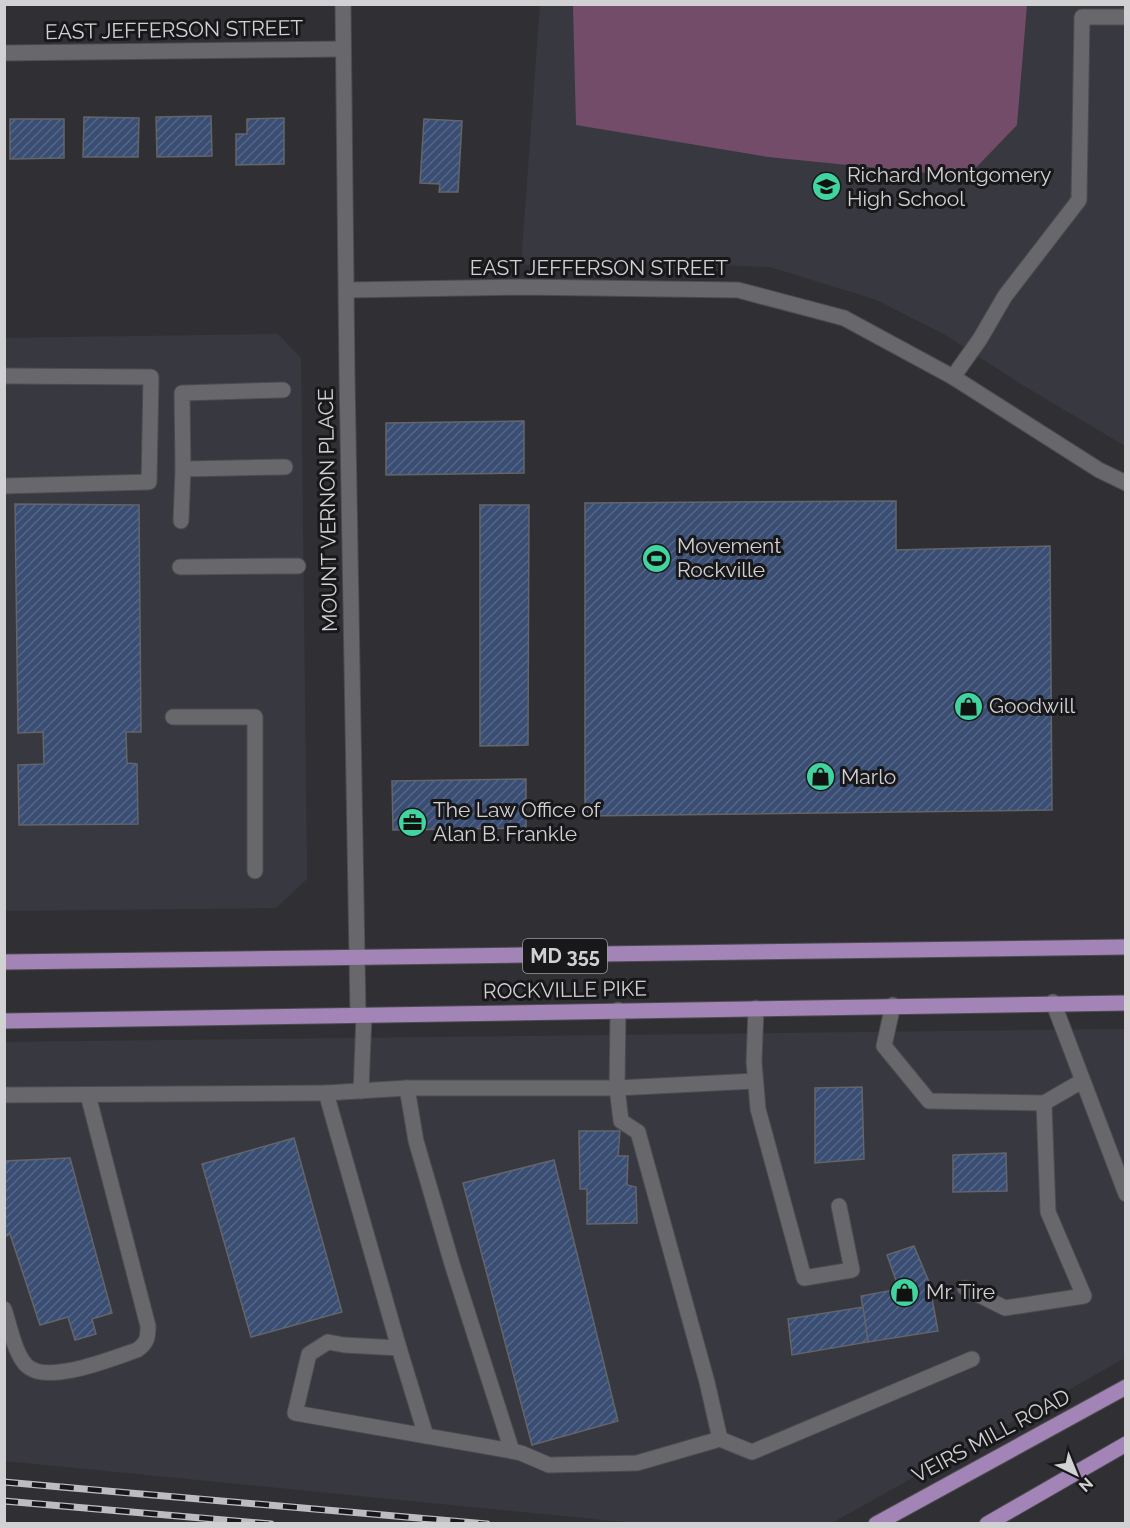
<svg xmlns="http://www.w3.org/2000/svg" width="1130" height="1528" font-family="Raleway,sans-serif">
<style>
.built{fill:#383841}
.pitch{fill:#734c69}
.building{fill:url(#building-hatch);stroke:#636569;stroke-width:1.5}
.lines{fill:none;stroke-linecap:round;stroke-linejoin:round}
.service-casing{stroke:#4c4c4f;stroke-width:17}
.minor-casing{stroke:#4c4c4f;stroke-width:17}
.tertiary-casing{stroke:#4c4c4f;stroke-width:17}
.primary-casing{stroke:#4c4c4f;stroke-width:17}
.service{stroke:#68686c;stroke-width:15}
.minor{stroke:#68686c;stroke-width:15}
.tertiary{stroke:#68686c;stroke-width:15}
.primary{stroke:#a384b7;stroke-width:15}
.rail-casing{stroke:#bdbdbf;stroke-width:7}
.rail{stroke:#18181a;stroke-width:4.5;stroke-dasharray:14;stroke-linecap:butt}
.labels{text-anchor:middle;stroke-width:6;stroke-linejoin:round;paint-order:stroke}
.shield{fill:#18181a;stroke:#9a9a9c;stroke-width:1.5}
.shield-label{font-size:20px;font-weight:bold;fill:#d1d1d3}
.street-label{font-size:21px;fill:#d1d1d3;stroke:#18181a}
.poi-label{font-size:21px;fill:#d1d1d3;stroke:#18181a;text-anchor:start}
</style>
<defs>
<pattern id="building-hatch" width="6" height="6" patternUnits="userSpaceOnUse" patternTransform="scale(1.5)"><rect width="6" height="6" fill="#3a4d73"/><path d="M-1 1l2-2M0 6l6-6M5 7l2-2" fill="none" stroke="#556686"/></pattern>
</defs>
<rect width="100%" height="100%" fill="#303034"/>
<g class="built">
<polygon points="540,5 1125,5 1125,446 1021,384 947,336 877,300 770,267 611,261 521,265"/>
<polygon points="278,334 301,358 307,879 276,908 5,911 4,338"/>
<polygon points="1125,1029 1125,1358 832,1523 635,1523 5,1461 4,1042"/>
</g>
<polygon class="pitch" points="573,5 1027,5 1017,125 967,177 768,157 576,125"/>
<g class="building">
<polygon points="211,116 212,156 157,157 156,117"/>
<polygon points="84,117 139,118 138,157 83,157"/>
<polygon points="284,118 284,164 236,165 236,134 247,134 247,119"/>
<polygon points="10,119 64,119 64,158 10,159"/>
<polygon points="424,119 462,121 458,192 439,192 440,184 420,183"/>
<polygon points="524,421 524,473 386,475 386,423"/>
<polygon points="896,501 896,550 1050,546 1052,810 585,816 585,503"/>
<polygon points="15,504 139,505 141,732 126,732 127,763 137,764 138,824 19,825 18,765 44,764 43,732 18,733"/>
<polygon points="480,505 529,505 528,745 480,746"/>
<polygon points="526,779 526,828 393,830 392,781"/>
<polygon points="862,1087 864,1159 815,1163 815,1088"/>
<polygon points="579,1131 620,1131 618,1156 628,1156 627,1185 636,1187 637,1223 587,1224 587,1189 580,1189"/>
<polygon points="294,1138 342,1312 251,1337 202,1164"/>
<polygon points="1006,1153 1007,1191 953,1192 953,1155"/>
<polygon points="70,1158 112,1313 92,1319 96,1334 75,1340 68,1317 40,1325 10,1234 4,1237 4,1161"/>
<polygon points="554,1160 618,1421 532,1445 463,1183"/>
<polygon points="914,1246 929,1282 938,1331 868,1342 861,1296 899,1289 887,1255"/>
<polygon points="863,1307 868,1342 792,1355 788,1319"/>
</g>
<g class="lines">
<defs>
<g id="service">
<polyline points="4,376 151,377 149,482 4,486"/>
<polyline points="953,377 980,339 1005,296 1079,200 1082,17 1126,17"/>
<polyline points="183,469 182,393 283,390"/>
<polyline points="181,521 183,469 285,467"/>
<polyline points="180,567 298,566"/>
<polyline points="173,717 255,717 255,871"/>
<polyline points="893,1005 884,1046 929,1101 1044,1103"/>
<polyline points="756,1008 754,1062 758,1109 804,1278 852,1270 839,1206"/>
<polyline points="618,1010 617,1088 621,1121 638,1132 707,1382 720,1439"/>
<polyline points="407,1088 416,1141 452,1264 512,1451"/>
<polyline points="361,1091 364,1015"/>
<polyline points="4,1095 326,1093"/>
<polyline points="965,1288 1005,1308 1084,1296 1048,1212 1044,1103 1082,1081"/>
<path d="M4 1309C10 1326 14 1352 26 1365 46 1386 113 1358 137 1350 147 1343 148 1338 148 1326L88 1095"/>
<polyline points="399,1348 326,1093 407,1088 617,1088 755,1081"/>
<polyline points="426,1436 399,1348 344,1345 328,1342 309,1354 295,1413 512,1451 521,1453 549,1465 637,1463 720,1439 752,1452 972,1359"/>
</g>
<g id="minor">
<polyline points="4,53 343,49"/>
<polyline points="1053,1002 1126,1194"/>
</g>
<g id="tertiary">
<polyline points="343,4 347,376 358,1015"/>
<polyline points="347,290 519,287 738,290 844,318 953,377 1099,470 1126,483"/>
</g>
<g id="primary">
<polyline points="4,962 1126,947"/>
<polyline points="4,1021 1126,1003"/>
<polyline points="876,1524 1126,1387"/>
<polyline points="987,1524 1126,1444"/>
</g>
</defs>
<use href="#service" class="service-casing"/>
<use href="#minor" class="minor-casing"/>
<use href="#tertiary" class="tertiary-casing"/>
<use href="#primary" class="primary-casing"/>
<use href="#service" class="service"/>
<use href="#minor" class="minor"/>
<use href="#tertiary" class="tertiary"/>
<use href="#primary" class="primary"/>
<defs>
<g id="rail">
<polyline points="4,1482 487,1524"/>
<polyline points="4,1501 271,1524"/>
</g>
</defs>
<use href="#rail" class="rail-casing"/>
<use href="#rail" class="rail"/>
</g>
<defs>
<symbol id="school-disc" viewBox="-11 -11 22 22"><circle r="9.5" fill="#41d4a1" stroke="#18181a"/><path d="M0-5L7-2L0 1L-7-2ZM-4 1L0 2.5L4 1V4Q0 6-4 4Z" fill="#111"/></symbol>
<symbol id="stadium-disc" viewBox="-11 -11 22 22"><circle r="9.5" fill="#41d4a1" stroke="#18181a"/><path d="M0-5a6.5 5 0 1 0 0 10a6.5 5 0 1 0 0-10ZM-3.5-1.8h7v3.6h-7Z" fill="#111"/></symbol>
<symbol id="shop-disc" viewBox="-11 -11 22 22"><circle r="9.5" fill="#41d4a1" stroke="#18181a"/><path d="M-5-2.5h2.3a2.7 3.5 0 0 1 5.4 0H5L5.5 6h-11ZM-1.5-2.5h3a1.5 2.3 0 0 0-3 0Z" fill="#111"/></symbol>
<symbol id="office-disc" viewBox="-11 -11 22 22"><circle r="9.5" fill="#41d4a1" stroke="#18181a"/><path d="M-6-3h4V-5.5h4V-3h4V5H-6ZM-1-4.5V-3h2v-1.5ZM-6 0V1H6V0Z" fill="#111"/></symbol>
</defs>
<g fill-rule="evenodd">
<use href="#school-disc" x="810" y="170" width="33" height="33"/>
<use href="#stadium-disc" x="640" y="542" width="33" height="33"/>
<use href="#shop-disc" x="952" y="690" width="33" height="33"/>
<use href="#shop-disc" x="804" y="760" width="33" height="33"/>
<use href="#office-disc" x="396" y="806" width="33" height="33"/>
<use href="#shop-disc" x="888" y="1276" width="33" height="33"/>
</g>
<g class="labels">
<rect class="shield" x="523" y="939" width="84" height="34" rx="4.5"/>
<g class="shield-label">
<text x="565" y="963">MD 355</text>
</g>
<g class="street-label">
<text transform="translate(174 30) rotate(-1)" y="7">EAST JEFFERSON STREET</text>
<text x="599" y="275">EAST JEFFERSON STREET</text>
<text transform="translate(328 510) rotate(-91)" y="7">MOUNT VERNON PLACE</text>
<text transform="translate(565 990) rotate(-1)" y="7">ROCKVILLE PIKE</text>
<text transform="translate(991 1436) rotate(-28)" y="7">VEIRS MILL ROAD</text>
</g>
<g class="poi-label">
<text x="847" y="182">Richard Montgomery<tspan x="847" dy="24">High School</tspan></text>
<text x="677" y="553">Movement<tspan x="677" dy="24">Rockville</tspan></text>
<text x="989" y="713">Goodwill</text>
<text x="841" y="784">Marlo</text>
<text x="433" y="817">The Law Office of<tspan x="433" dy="24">Alan B. Frankle</tspan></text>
<text x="926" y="1299">Mr. Tire</text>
</g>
</g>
<rect width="1130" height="1528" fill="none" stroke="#d1d1d3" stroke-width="12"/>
<g transform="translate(1076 1474) rotate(137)" stroke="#18181a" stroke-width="4.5" paint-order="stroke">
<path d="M0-4.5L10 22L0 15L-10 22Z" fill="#d1d1d3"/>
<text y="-9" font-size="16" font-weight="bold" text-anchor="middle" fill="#d1d1d3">N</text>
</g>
</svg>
